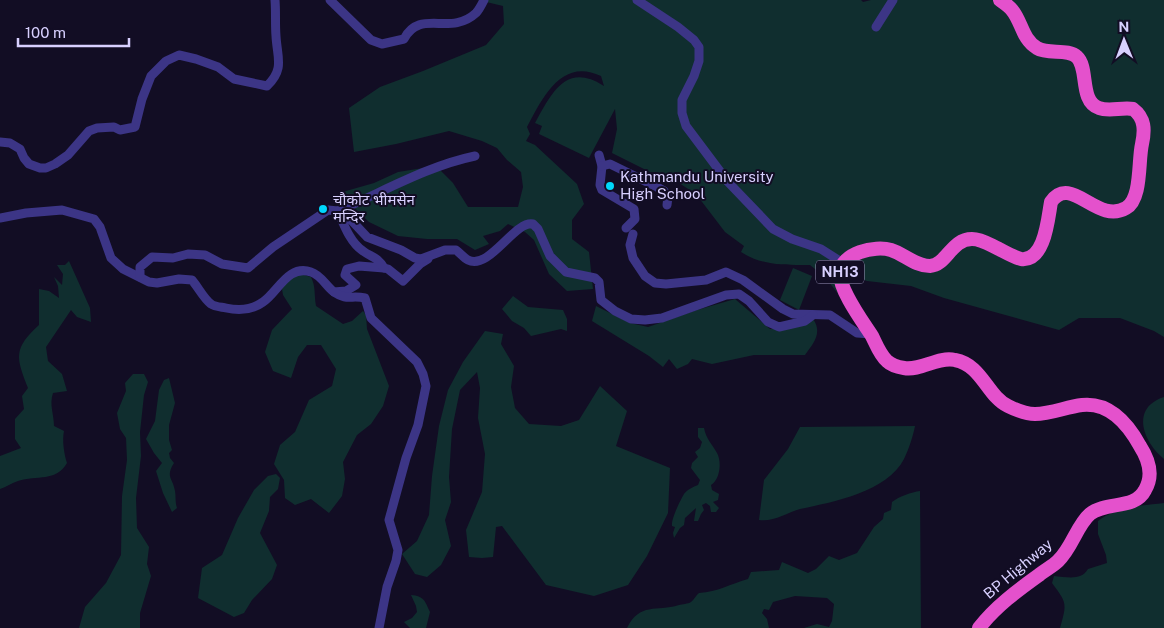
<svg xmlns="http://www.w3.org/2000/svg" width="1164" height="628" font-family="'Public Sans','Noto Sans Devanagari',sans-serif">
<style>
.green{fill:#102e2f}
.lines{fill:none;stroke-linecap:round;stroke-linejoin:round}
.minor{stroke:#3c3586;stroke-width:9}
.trunk{stroke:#e451cc;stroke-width:14}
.poi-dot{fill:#00d7fb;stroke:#120d24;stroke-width:2}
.labels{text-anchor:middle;stroke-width:4;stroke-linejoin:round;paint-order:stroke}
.shield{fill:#120d24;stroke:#9d96bd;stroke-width:1}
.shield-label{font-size:14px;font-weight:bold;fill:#d8d0ff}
.poi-label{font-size:15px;fill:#d8d0ff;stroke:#120d24;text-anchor:start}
.street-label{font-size:15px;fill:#d8d0ff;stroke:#120d24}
</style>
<rect width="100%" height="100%" fill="#120d24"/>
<g class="green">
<path d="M478 0H861L863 2 871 0H1164V337L1154 331 1120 318H1079L1059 330 944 298 911 286 867 281 833 268 849 308 825 277 810 265C786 265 762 266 741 252L744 246 725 232 696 194 665 174 650 172 612 153 617 129 615 109 589 158 539 134 542 126 535 123C551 94 566 61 604 86L601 76C561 57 542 99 527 127L530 134 526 141 535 145 577 184 584 204 572 220V239L589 252 593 289 567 291 549 274 534 240 525 232 508 224 500 231 483 236 489 244 475 250 457 239H427L398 236 369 222 339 193 374 183 398 172 436 166 453 183 468 207H518L523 187 521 172 507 160 497 148 482 141 449 131 396 144 354 152 349 108 380 87 423 71 486 45 504 24 503 6Z"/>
<path d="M69 261 90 308 91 322 77 317 71 310 46 347 48 361 62 374 67 391 53 393C49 405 54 414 54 426L64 431C62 440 64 454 67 463 56 482 37 475 18 481 12 483 6 487 0 489V456L21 448 15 439V419L24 409 22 396 28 388C16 357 13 349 39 325V289L49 291 59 298 58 286 54 277 62 285 63 274 57 265H65Z"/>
<polygon points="793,268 812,276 799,310 780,300"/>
<path d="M297 273 311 277C316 287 314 295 316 306L343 324 352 321 363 311 366 315 367 329 389 386 383 406 371 424 357 435 343 462 345 479 342 496 329 513 311 499 295 505 285 498 284 480 274 464 280 445 295 432 309 400 332 386 336 369 321 345H307L298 357 291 378 273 371 265 352 272 330 292 309 283 295 282 289 289 277Z"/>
<polygon points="513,296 528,307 563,310 567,319 567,331 561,329 531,336 524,328 512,321 502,309"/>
<path d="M735 299 770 329H784L813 319C823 333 813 344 805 355H754L712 364 692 359 688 364 677 369 669 359 663 367 649 356 592 321 596 306 630 323 648 327 697 310Z"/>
<polygon points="485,331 503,334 501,344 514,366 511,387 515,408 529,424 561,426 579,420 600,386 627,411 616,446 670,468 668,513 647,556 628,585 594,596 546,585 502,526 496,527 493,557 482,558 469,557 466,530 482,492 485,454 478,418 480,388 477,372 460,390 452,429 449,477 451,502 445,520 451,546 441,565 427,577 415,574 402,554 417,541 429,515 432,476 439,426 448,390 463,362"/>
<polygon points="133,374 144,374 148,382 144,395 140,432 141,456 136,498 137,528 149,547 147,564 151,576 140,613 140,628 79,628 85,607 106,583 121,555 122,496 127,460 126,438 120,429 117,413 126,391 125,383"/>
<path d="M169 378 175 403 169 425V440L172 450 169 453 170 458 174 463C165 477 173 478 175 491 176 497 175 502 177 508L172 512 163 493 156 471 162 463 154 453 146 439 155 421 159 390 164 380Z"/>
<path d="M1164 397V459C1143 442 1130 408 1164 397Z"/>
<path d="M915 426C913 436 909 449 904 459 887 492 833 502 800 509 786 513 774 522 759 520L764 480 788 449 800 427Z"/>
<path d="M698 428H704C706 439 712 444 717 453 722 462 720 480 711 485L712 490 719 494 718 500 713 502 719 508 716 512H711L710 506 706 503 702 505 704 510 701 514 698 521H694L696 508 685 518 684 525 680 528 674 538 673 533 675 527 672 526C671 519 680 501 684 494 688 489 693 487 698 485L700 480 691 468 692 463 698 457 695 452 700 448 702 442 698 437Z"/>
<polygon points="276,474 280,478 278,489 270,497 269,511 260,533 277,565 272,579 252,600 244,613 234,617 198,598 202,568 222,555 238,518 254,490 268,476"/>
<path d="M920 491 921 628H804L817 624 829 627 832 621 834 604 827 598 795 596 773 602 769 610 764 609 762 613 767 619 769 628H627C640 602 656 612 679 605 682 604 688 604 691 602 694 600 696 595 699 593 718 592 730 584 748 579L751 572 779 570 782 562 808 573 816 569 829 556 839 560 857 553 874 527 883 519 884 513 891 510 892 502C898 497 912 492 920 491Z"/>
<path d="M1164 503V628H1060C1067 603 1067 603 1052 583L1054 576C1067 577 1081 581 1088 569L1107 563 1106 555 1098 534V521C1118 506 1140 506 1164 503Z"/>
<path d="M411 595C424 596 425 601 430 612L426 628H410L404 622 412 618 417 612 416 606Z"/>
</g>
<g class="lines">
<g class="minor">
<path d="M330 0 371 40 382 44 404 39C420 8 450 37 476 13 479 10 482 4 484 0"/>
<polyline points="637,0 678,27 694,40 699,47 699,61 694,76 682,100 682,113 686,126 728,182 773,229 792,239 821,249 843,263"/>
<polyline points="876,27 893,0"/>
<path d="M0 142 10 143 20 149 24 158 29 164 40 168H46L55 164 68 155 89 131 97 128 114 127 120 130 135 127 142 99 151 76 166 61 179 55 196 59 218 67 234 79 267 86C285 69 277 57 276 36 275 24 276 12 275 0"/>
<polyline points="599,155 602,166 600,185 602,190 634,209 635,219 626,228"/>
<polyline points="602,166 610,164 657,187 664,191 668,197 667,205"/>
<path d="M0 218 26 213 62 210 94 219 100 227 111 258 123 269 149 282 157 283 179 279 192 280C198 287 204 299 211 304 215 307 222 307 226 308 239 311 252 310 263 302 278 292 288 264 311 272 321 275 326 286 334 292L346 291 356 285 345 275 347 269 359 266 384 268 388 269 403 281 420 264 428 259"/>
<polyline points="633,234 630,245 633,258 645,276 655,283 666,284 706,280 726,272 743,280 783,309 793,314 830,315 857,333 871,334"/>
<path d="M384 268C378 257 371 257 363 251 350 242 344 225 338 211 383 192 427 166 475 156"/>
<path d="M140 277V267L152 257 173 258 188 254 205 255 222 264 248 268 273 247 328 210 338 211 352 221 367 237 401 250 415 258 421 259 445 250H456C460 253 464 258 468 260 489 271 515 220 533 224L538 229 550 256 566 272 595 278 599 282 601 300 615 311 631 319 645 320 662 318 726 295 739 294 749 301 768 322 779 327 805 321 813 315"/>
<path d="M334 292C347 301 351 295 365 298L371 318 417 362 423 374 426 386 418 425 406 458 389 520 398 550 396 561 387 587 379 628"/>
</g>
<path class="trunk" d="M979 628C995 607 1018 590 1039 575 1045 570 1053 566 1058 561 1072 548 1077 525 1090 514 1106 501 1135 510 1145 490 1154 475 1149 460 1140 446 1128 424 1110 402 1082 405 1066 407 1051 414 1035 414 1025 414 1016 410 1008 406 987 396 982 365 955 360 938 356 921 371 904 368 898 367 891 365 887 361 880 355 876 344 872 336 863 322 839 290 840 273 841 253 875 245 891 250 904 254 915 266 930 266 947 265 951 239 972 239 982 239 990 245 999 249 1005 252 1013 257 1021 259 1045 262 1048 218 1051 202 1071 173 1097 225 1126 208 1142 199 1138 161 1142 144 1145 130 1145 118 1133 109 1122 107 1109 112 1099 108 1079 101 1089 68 1077 57 1068 48 1048 55 1037 48 1022 39 1022 22 1012 10 1009 6 1004 3 1000 0"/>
</g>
<g class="poi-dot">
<circle cx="610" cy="186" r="5"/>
<circle cx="323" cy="209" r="5"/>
</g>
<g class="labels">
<rect class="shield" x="816" y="260.5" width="48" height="23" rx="4"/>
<g class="shield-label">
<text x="840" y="277">NH13</text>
</g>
<g class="poi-label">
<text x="620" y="182">Kathmandu University<tspan x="620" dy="17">High School</tspan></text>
<text x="333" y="205">चौकोट भीमसेन<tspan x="333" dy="17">मन्दिर</tspan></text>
</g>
<g class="street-label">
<text transform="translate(1018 569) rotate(-40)" y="5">BP Highway</text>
</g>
</g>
<g transform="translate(1124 40) rotate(359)" stroke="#120d24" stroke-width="4" paint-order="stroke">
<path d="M0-4L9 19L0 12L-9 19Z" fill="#d8d0ff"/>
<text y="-8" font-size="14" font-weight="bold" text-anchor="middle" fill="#d8d0ff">N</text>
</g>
<path d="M18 38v8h111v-8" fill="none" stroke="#d8d0ff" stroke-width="2.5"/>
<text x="25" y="38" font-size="15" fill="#d8d0ff" stroke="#120d24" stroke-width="4" paint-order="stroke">100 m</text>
</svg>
